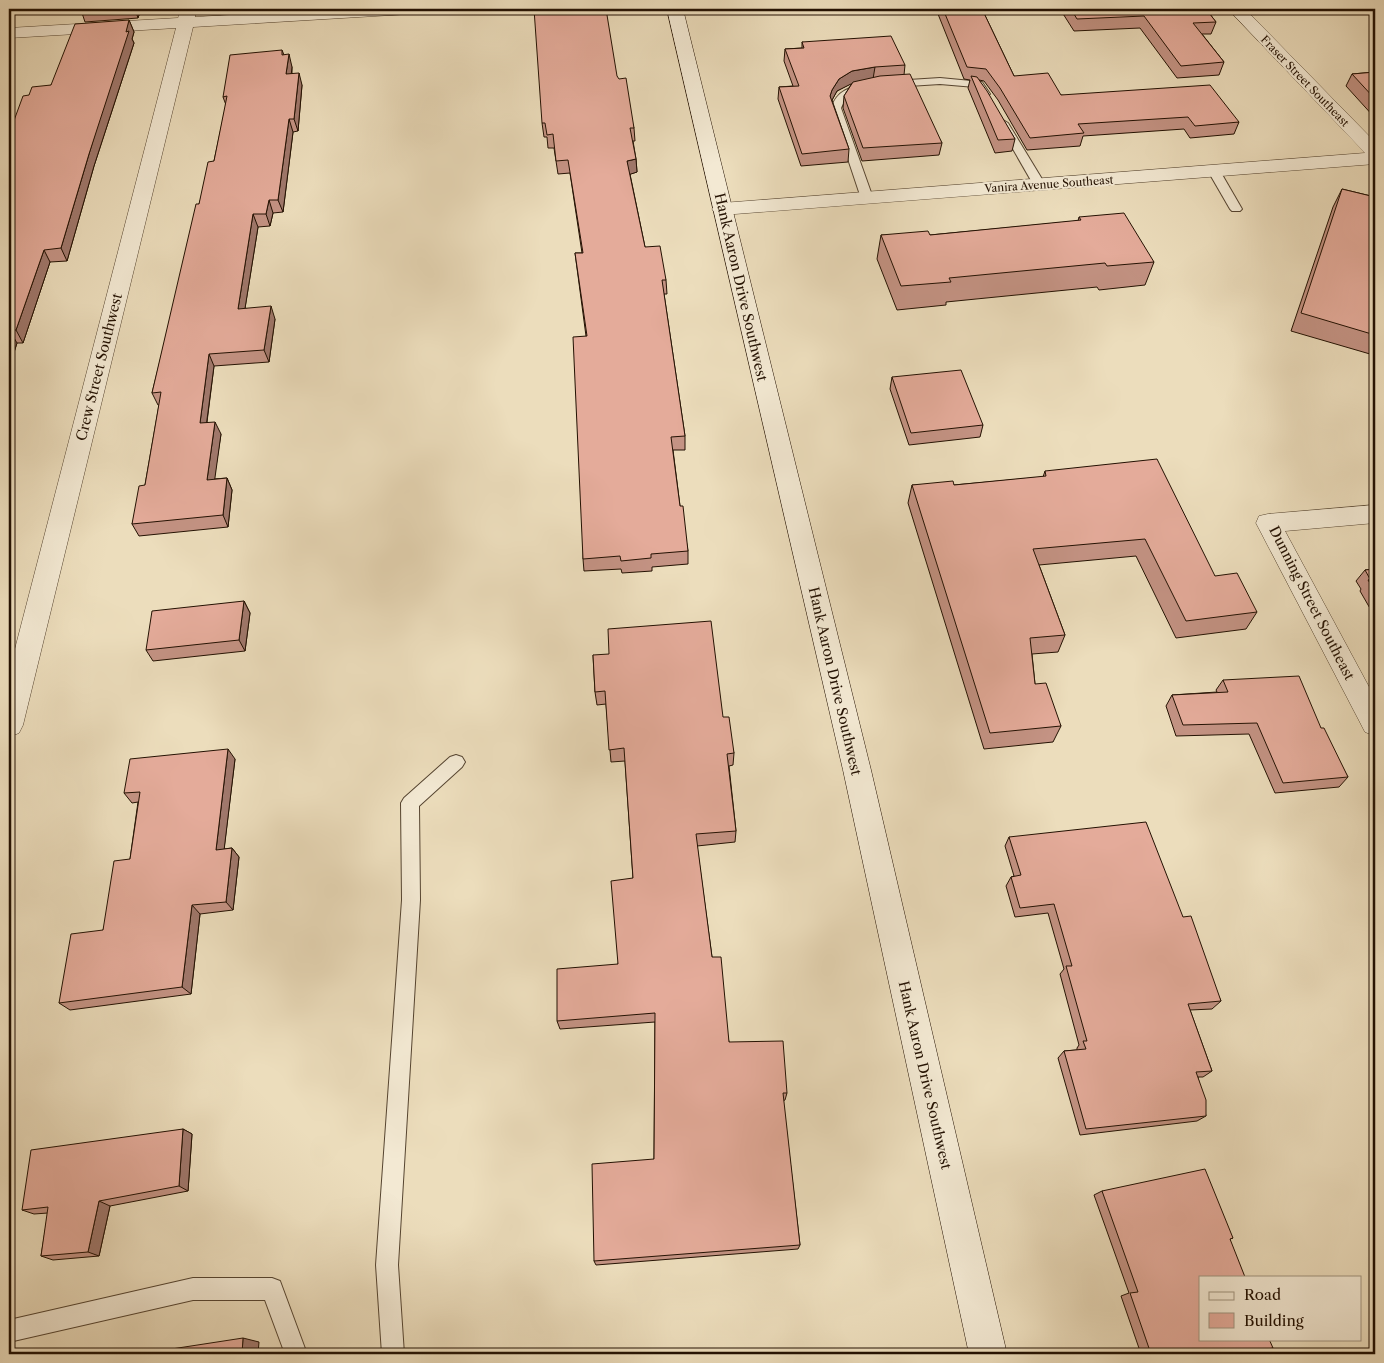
<svg xmlns="http://www.w3.org/2000/svg" width="1384" height="1363" font-family="'Libre Caslon Text',serif">
<style>
.lines{fill:none;stroke-linecap:round;stroke-linejoin:round}
.service-casing{stroke:#554430;stroke-width:2}
.minor-casing{stroke:#554430;stroke-width:1}
.secondary-casing{stroke:#231102;stroke-width:1}
.service{fill:#f3e9d3;fill-rule:evenodd}
.minor{fill:#f3e9d3;fill-rule:evenodd}
.secondary{fill:#f3e9d3;fill-rule:evenodd}
.wall{fill:#c49384;stroke:#231102}
.shaded-wall{fill:#a0786c;stroke:#231102}
.building{fill:#e4ab9a;stroke:#231102}
.labels{text-anchor:middle;stroke-width:4;stroke-linejoin:round;paint-order:stroke}
.far-street-label{font-size:11px;fill:#231102;stroke:#f3e9d3}
.street-label{font-size:14px;fill:#231102;stroke:#f3e9d3}
</style>
<rect width="100%" height="100%" fill="#ecddbc"/>
<filter id="stains"><feTurbulence type="fractalNoise" baseFrequency=".004" numOctaves="4"/><feColorMatrix values="0 0 0 0 .2 0 0 0 0 .09 0 0 0 0 .02 0 0 0 .5 -.17"/></filter>
<radialGradient id="worn" r=".72"><stop offset=".6" stop-color="#630" stop-opacity="0"/><stop offset="1" stop-color="#630" stop-opacity=".3"/></radialGradient>
<g class="lines">
<defs>
<g id="service">
<polygon points="940,78 982,82 990,94 985,97 981,96 975,87 940,84 893,87 888,84 893,81"/>
<path d="M868 84 872 85 873 87 872 89C857 93 848 93 841 108L873 198 867 201 861 198 831 108C838 90 849 87 868 84Z"/>
<polygon points="1003,120 1008,123 1045,184 1043,186 1035,186 1033,184 998,123"/>
<polygon points="1214,168 1220,171 1242,209 1240,211 1232,211 1230,209 1208,171"/>
<polygon points="456,755 462,757 465,762 462,767 419,806 420,900 398,1265 404,1354 382,1354 376,1265 402,900 401,803 404,798 450,757"/>
<polygon points="193,1278 272,1278 280,1281 307,1354 285,1354 265,1300 193,1300 9,1342 9,1320"/>
</g>
<g id="minor">
<polygon points="181,9 197,9 195,17 331,9 417,9 415,12 409,14 193,27 23,725 19,733 9,737 9,672 176,28 9,38 9,28 178,18"/>
<polygon points="1228,9 1245,9 1375,142 1375,164 722,215 715,213 712,209 715,205 722,203 1365,153"/>
<polygon points="1375,505 1375,523 1285,531 1375,698 1375,736 1365,732 1256,523 1259,516 1268,514"/>
</g>
<polygon id="secondary" points="667,9 683,9 871,770 1007,1354 969,1354 843,770"/>
</defs>
<use href="#service" class="service-casing"/>
<use href="#minor" class="minor-casing"/>
<use href="#secondary" class="secondary-casing"/>
<use href="#service" class="service"/>
<use href="#minor" class="minor"/>
<use href="#secondary" class="secondary"/>
</g>
<g class="wall">
<polygon points="63,9 141,9 138,18 85,22 82,13 65,14"/>
<polygon points="936,9 982,9 1014,76 1061,95 1239,122 1234,134 1190,138 1184,129 1083,136 1080,146 1027,150 998,100 984,81 979,80 1015,139 1012,151 995,153 968,88 970,80 964,79"/>
<polygon points="1060,9 1206,9 1216,22 1211,34 1202,34 1224,62 1219,75 1177,78 1140,28 1074,31"/>
<polygon points="1323,9 1375,9 1326,12"/>
<polygon points="129,20 134,32 132,39 134,43 94,166 67,261 50,262 23,343 17,343 9,368 9,134 29,95 51,85"/>
<polygon points="802,42 905,65 904,75 942,143 939,155 862,161 843,108 844,96 852,83 837,91 832,100 849,149 848,162 801,166 778,99 779,87 793,86 784,61 785,49 802,48"/>
<polygon points="282,50 284,55 292,67 292,73 302,85 298,131 293,132 283,212 273,213 270,226 258,227 245,308 275,319 269,362 214,366 207,422 221,434 214,479 227,478 232,490 228,527 139,536 132,524 145,485 159,405 158,405 152,393 199,204 214,161 226,105 223,97"/>
<polygon points="1375,72 1375,118 1346,86 1352,74"/>
<polygon points="617,76 634,128 635,141 633,141 636,159 637,172 630,174 645,247 666,280 667,294 664,294 685,436 685,450 673,450 680,506 688,551 688,564 652,567 652,571 622,573 621,569 584,571 583,559 586,336 575,253 582,253 570,173 558,174 554,148 548,148 547,137 544,137 542,123"/>
<polygon points="1342,189 1375,197 1375,346 1370,354 1291,331 1333,207"/>
<polygon points="1079,217 1154,262 1145,285 1099,290 1097,287 946,302 946,305 897,310 877,259 881,235 930,235 1078,221"/>
<polygon points="892,377 983,425 980,437 909,445 890,389"/>
<polygon points="1045,471 1215,576 1257,612 1246,629 1176,638 1136,556 1039,565 1065,635 1058,652 1032,654 1035,684 1061,726 1053,742 984,749 908,503 912,485 954,485 1043,477"/>
<polygon points="1375,569 1375,617 1360,591 1361,589 1356,581 1365,570"/>
<polygon points="244,601 250,613 245,651 153,661 146,650"/>
<polygon points="593,655 723,717 734,753 733,765 729,766 736,831 735,842 697,846 712,957 729,1042 787,1093 785,1100 783,1101 800,1245 798,1249 596,1265 594,1261 654,1159 655,1022 560,1029 557,1021 618,964 633,878 625,761 611,762 606,704 597,705 595,692"/>
<polygon points="1223,680 1321,728 1348,777 1339,787 1275,793 1249,734 1176,736 1166,706 1172,695 1217,692 1216,690"/>
<polygon points="235,759 224,849 232,848 239,857 233,910 200,914 191,994 70,1010 59,1003 103,930 130,859 138,802 132,803 124,793"/>
<polygon points="1009,837 1183,917 1221,1001 1212,1009 1190,1010 1212,1071 1203,1077 1198,1077 1206,1116 1197,1121 1080,1135 1058,1058 1064,1051 1077,1050 1077,1048 1079,1045 1060,974 1064,969 1048,913 1015,917 1006,886 1011,877 1014,876 1005,846"/>
<polygon points="183,1129 192,1134 188,1191 110,1206 99,1256 53,1260 41,1256 48,1213 34,1214 22,1210"/>
<polygon points="1102,1191 1233,1238 1230,1239 1240,1354 1141,1354 1121,1296 1129,1293 1094,1195"/>
</g>
<g class="shaded-wall">
<polygon points="135,9 141,9 138,18"/>
<polygon points="129,20 134,32 132,39 134,43 94,166 67,261 61,248"/>
<polygon points="289,54 292,67 290,86 286,74"/>
<polygon points="875,67 873,79 851,84 837,91 831,102 830,96 832,90 839,79 852,71"/>
<polygon points="299,73 302,85 298,131 294,119"/>
<polygon points="289,119 293,132 283,212 278,200"/>
<polygon points="636,159 637,172 628,175 627,161"/>
<polygon points="269,200 273,213 270,226 266,214"/>
<polygon points="253,214 258,227 243,321 238,309"/>
<polygon points="44,250 50,262 23,343 16,330"/>
<polygon points="271,306 275,319 269,362 264,350"/>
<polygon points="10,331 17,343 9,368 9,333"/>
<polygon points="209,354 214,366 205,435 200,423"/>
<polygon points="215,422 221,434 213,492 207,480"/>
<polygon points="227,478 232,490 228,527 223,515"/>
<polygon points="244,601 250,613 245,651 239,640"/>
<polygon points="228,749 235,759 223,859 216,850"/>
<polygon points="232,848 239,857 233,910 226,902"/>
<polygon points="192,905 200,914 191,994 182,987"/>
<polygon points="183,1129 192,1134 188,1191 179,1186"/>
<polygon points="99,1201 110,1206 99,1256 88,1252"/>
<polygon points="243,1338 259,1342 258,1354 242,1354"/>
</g>
<g class="building">
<polygon points="534,9 606,9 617,76 619,79 626,78 634,128 630,128 636,159 627,161 645,247 660,246 666,280 662,280 685,436 671,437 680,506 683,506 688,551 651,554 651,558 621,561 620,556 583,559 573,337 587,336 575,253 583,253 568,160 556,161 553,134 547,135 545,123 542,123"/>
<polygon points="943,9 982,9 1014,76 1048,73 1061,95 1210,85 1239,122 1195,126 1188,117 1078,124 1084,133 1030,138 1000,88 986,69 967,67"/>
<polygon points="1071,9 1206,9 1216,22 1193,23 1224,62 1181,66 1144,16 1077,19"/>
<polygon points="129,20 126,32 129,31 89,154 61,248 44,250 16,330 10,331 9,333 9,134 23,96 29,95 32,87 51,85 75,24"/>
<polygon points="891,36 905,65 875,67 852,71 839,79 832,90 830,96 849,149 802,154 779,87 799,86 785,49 804,48 802,42"/>
<polygon points="282,50 282,55 289,54 286,74 299,73 294,119 289,119 278,200 269,200 266,214 253,214 238,309 271,306 264,350 209,354 200,423 215,422 207,480 227,478 223,515 132,524 139,486 145,485 161,392 152,393 196,204 199,204 208,162 214,161 227,96 223,97 230,55"/>
<polygon points="1375,72 1375,99 1352,74"/>
<polygon points="910,74 942,143 863,148 844,96 853,82 880,76"/>
<polygon points="971,76 977,77 987,91 1015,139 998,140"/>
<polygon points="1342,189 1375,197 1375,335 1301,313"/>
<polygon points="1124,213 1154,262 1107,266 1105,263 949,278 951,282 901,286 881,235 928,231 930,235 1081,220 1079,217"/>
<polygon points="961,370 983,425 911,433 892,377"/>
<polygon points="1157,459 1215,576 1237,573 1257,612 1186,621 1145,539 1033,549 1065,635 1030,638 1035,684 1046,683 1061,726 990,733 912,485 953,481 954,485 1046,476 1045,471"/>
<polygon points="1375,569 1375,591 1368,580 1370,579 1365,570"/>
<polygon points="244,601 239,640 146,650 152,611"/>
<polygon points="711,621 723,717 729,717 734,753 727,754 736,831 696,834 712,957 721,957 729,1042 783,1041 787,1093 783,1093 800,1245 594,1261 592,1164 654,1159 655,1013 557,1021 557,969 618,964 611,881 633,878 624,748 609,750 605,691 595,692 593,655 609,654 608,629"/>
<polygon points="1299,676 1321,728 1324,728 1348,777 1283,783 1257,723 1183,725 1172,695 1228,692 1223,680"/>
<polygon points="228,749 216,850 232,848 226,902 192,905 182,987 59,1003 71,934 103,930 114,861 130,859 140,792 124,793 130,759"/>
<polygon points="1146,822 1183,917 1191,916 1221,1001 1188,1004 1212,1071 1196,1072 1206,1100 1206,1116 1086,1129 1064,1051 1086,1049 1083,1041 1087,1041 1066,966 1072,966 1054,904 1020,908 1011,877 1021,875 1009,837"/>
<polygon points="183,1129 179,1186 99,1201 88,1252 41,1256 48,1207 22,1210 31,1150"/>
<polygon points="1205,1169 1233,1238 1230,1239 1245,1277 1200,1277 1200,1339 1269,1339 1273,1348 1240,1354 1151,1354 1130,1293 1138,1292 1102,1191"/>
<polygon points="243,1338 242,1354 139,1354"/>
</g>
<g class="labels">
<g class="far-street-label">
<text transform="translate(1305 81) rotate(46)" y="4">Fraser Street Southeast</text>
<text transform="translate(1049 184) rotate(-4)" y="4">Vanira Avenue Southeast</text>
</g>
<g class="street-label">
<text transform="translate(741 287) rotate(77)" y="5">Hank Aaron Drive Southwest</text>
<text transform="translate(99 367) rotate(-76)" y="5">Crew Street Southwest</text>
<text transform="translate(1312 603) rotate(63)" y="5">Dunning Street Southeast</text>
<text transform="translate(835 681) rotate(77)" y="5">Hank Aaron Drive Southwest</text>
<text transform="translate(925 1075) rotate(77)" y="5">Hank Aaron Drive Southwest</text>
</g>
</g>
<rect width="1384" height="1363" fill="none" stroke="#ecddbc" stroke-width="30"/>
<rect x="10" y="10" width="1364" height="1343" fill="none" stroke="#231102" stroke-width="2.5"/>
<rect x="15" y="15" width="1354" height="1333" fill="none" stroke="#231102"/>
<rect x="1199" y="1276" width="162" height="65" fill="#f3e9d3" stroke="#a0937f"/>
<rect x="1209" y="1292" width="25" height="8" fill="#f3e9d3" stroke="#a0937f"/>
<text x="1244" y="1300" font-size="15" fill="#231102">Road</text>
<rect x="1209" y="1313" width="25" height="15" fill="#e4ab9a" stroke="#a0937f"/>
<text x="1244" y="1326" font-size="15" fill="#231102">Building</text>
<rect width="100%" height="100%" filter="url(#stains)"/>
<rect width="100%" height="100%" fill="url(#worn)"/>
</svg>
